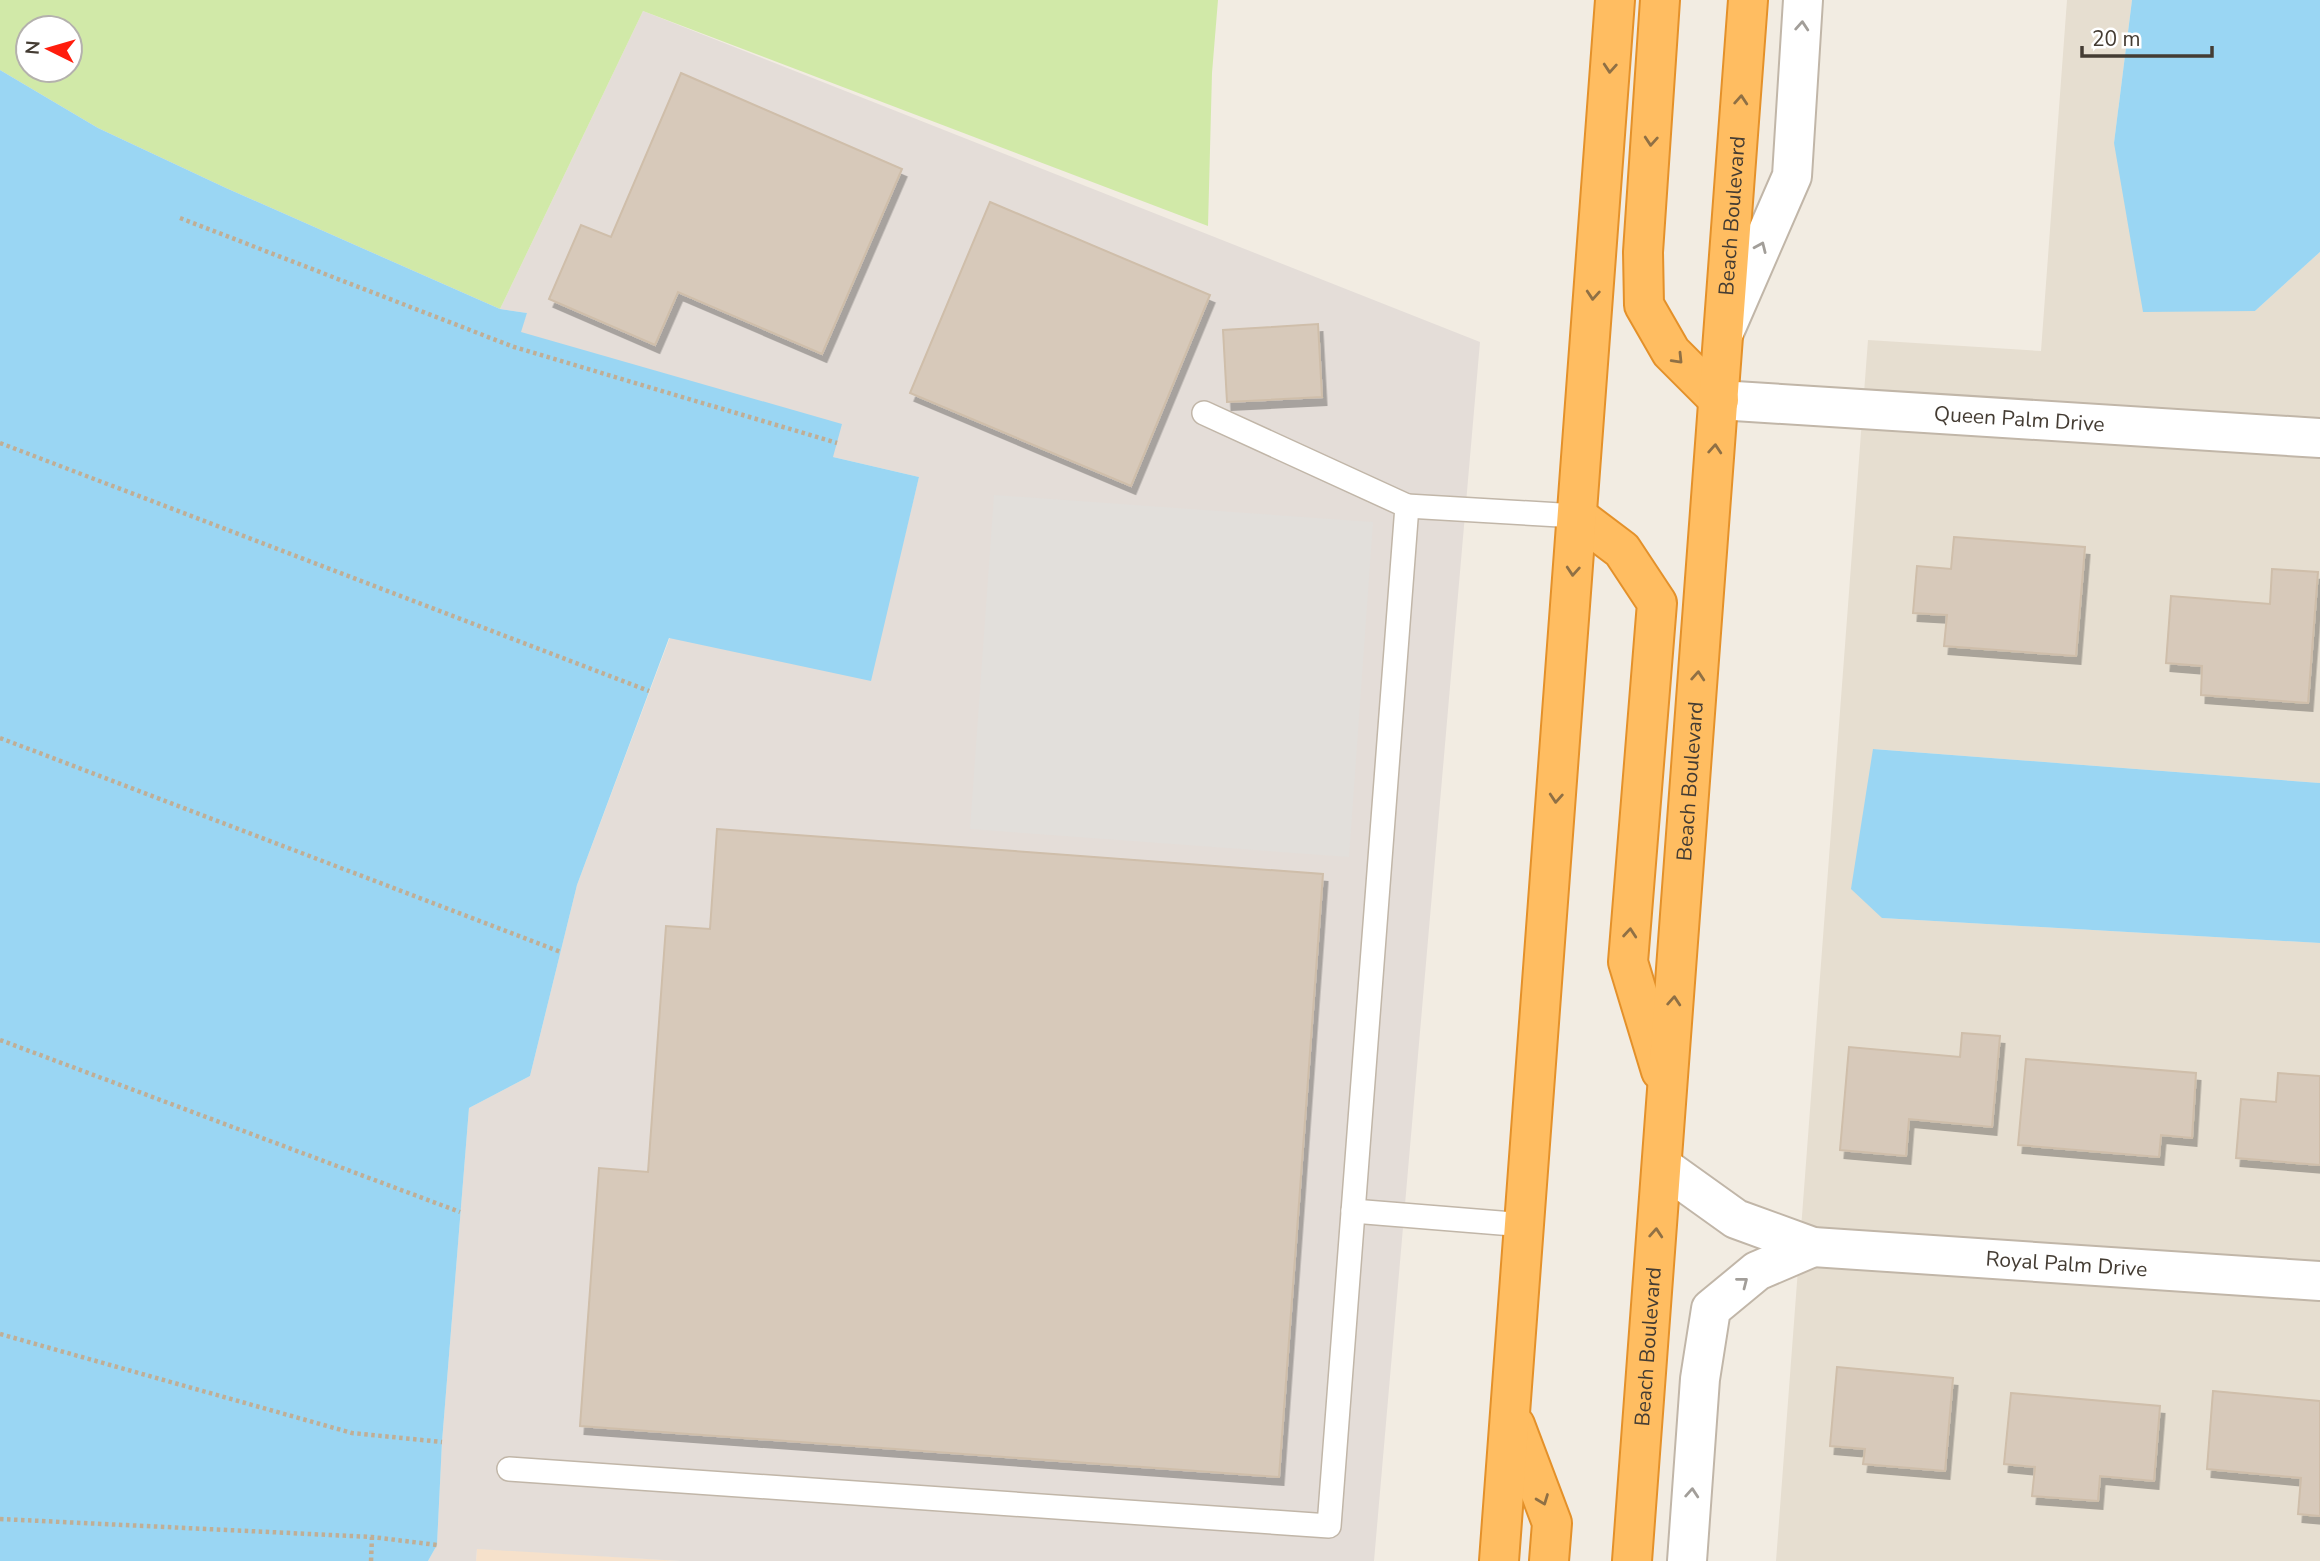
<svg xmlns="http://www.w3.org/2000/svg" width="2320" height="1561" font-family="'Nunito Sans',sans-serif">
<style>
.residential{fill:#e6ded0}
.commercial{fill:#f6e1cb}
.industrial{fill:#e4ddd8}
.green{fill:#d1e9a8;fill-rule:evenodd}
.parking{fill:#e2dfdb}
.water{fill:#9ad6f3}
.building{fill:#d7c9ba;stroke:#cfbeaa;stroke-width:2;filter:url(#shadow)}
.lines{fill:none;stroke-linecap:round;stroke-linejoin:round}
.lane-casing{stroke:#c1b6a8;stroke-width:26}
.street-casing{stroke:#c1b6a8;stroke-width:42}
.highway-casing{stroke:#e4912a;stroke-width:42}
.path{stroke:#c0ae95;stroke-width:4.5;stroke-dasharray:3.5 3.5;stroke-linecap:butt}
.lane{stroke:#fff;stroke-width:23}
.street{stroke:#fff;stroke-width:38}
.highway{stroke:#ffbd61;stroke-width:38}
.oneway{stroke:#a29e99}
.oneway2{stroke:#8f7045}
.labels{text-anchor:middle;stroke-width:5;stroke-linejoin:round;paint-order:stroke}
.street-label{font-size:21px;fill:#443c33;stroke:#fff}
</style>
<defs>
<filter id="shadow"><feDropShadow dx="4.5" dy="8" stdDeviation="0" flood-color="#0004"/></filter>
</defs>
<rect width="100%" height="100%" fill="#f2ece2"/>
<polygon class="residential" points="2067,0 2132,0 2114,143 2255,311 2320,252 2320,783 1874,749 1882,918 2320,943 2320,1561 1776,1561 1868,340 2041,351"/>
<polygon class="commercial" points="477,1548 680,1561 476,1561"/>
<polygon class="industrial" points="643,11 1480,342 1374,1561 680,1561 477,1549 476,1561 428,1561 437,1545 442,1442 469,1108 530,1076 577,885 670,637 870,680 919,477 833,457 520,332 527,313 500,309"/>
<path class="green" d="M0 0H1218L1212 73 1208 226 643 11 500 309 226 188 98 128 0 70ZM28 28H70V70H28Z"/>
<polygon class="parking" points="994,495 1373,522 1349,857 970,829"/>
<g class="water">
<polygon points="2132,0 2320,0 2320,252 2255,311 2143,312 2114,143"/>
<polygon points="0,70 98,128 226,188 500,309 527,313 521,332 842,424 833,457 919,477 871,681 669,638 577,885 530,1076 469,1108 442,1442 437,1545 428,1561 0,1561"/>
<polygon points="1873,749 2320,783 2320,943 1882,918 1851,889"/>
</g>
<g class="building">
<polygon points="681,73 902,169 822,354 678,292 655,345 549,299 581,225 611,237"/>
<polygon points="990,202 1210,295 1131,486 910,393"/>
<polygon points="1318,324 1322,397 1227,402 1223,330"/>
<polygon points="1954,537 2085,547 2076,656 1944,646 1947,615 1913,613 1917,566 1951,569"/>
<polygon points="2272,569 2318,572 2308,703 2201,695 2202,666 2166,663 2171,596 2270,604"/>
<polygon points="717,829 1323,874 1279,1477 580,1426 599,1168 648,1172 666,926 710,929"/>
<polygon points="1962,1033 2000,1036 1992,1127 1909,1119 1906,1156 1840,1150 1849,1047 1960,1057"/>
<polygon points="2026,1059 2196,1073 2192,1138 2161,1135 2159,1157 2018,1145"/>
<polygon points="2278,1073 2320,1076 2320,1165 2236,1158 2241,1099 2276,1102"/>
<polygon points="1837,1367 1953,1378 1945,1471 1863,1464 1865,1449 1830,1446"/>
<polygon points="2213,1391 2320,1401 2320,1516 2298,1514 2301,1478 2207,1469"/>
<polygon points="2011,1393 2160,1406 2154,1481 2100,1476 2098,1501 2032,1496 2035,1467 2004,1464"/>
</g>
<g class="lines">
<defs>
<g id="lane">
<polyline points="1407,506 1577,516"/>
<polyline points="1353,1211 1525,1225"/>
<polyline points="509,1469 1329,1526 1407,506 1204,413"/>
</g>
<g id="street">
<polyline points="1725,330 1792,176 1803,0"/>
<path id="s1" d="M1719 400 2320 438"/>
<path id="s2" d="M1662 1166 1736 1219 1813 1247 2320 1281"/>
<polyline points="1687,1561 1700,1379 1711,1309 1757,1271 1813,1247"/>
</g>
<g id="highway">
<polyline points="1660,0 1643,252 1644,305 1671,352 1719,400"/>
<polyline points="1577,516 1622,550 1657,603 1628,962 1661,1071"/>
<polyline points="1515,1425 1552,1523 1549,1561"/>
<polyline points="1499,1561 1615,0"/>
<path id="s3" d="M1632 1561 1748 0"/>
</g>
</defs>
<use href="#lane" class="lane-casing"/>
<use href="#street" class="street-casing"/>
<use href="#highway" class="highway-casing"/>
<g class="path">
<polyline points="180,218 514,347 837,443"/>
<polyline points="0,443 649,691"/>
<polyline points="0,738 561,952"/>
<polyline points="0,1040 460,1212"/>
<polyline points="0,1334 352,1433 442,1442"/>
<polyline points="0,1519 372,1537 437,1545"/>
<polyline points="371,1561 372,1537"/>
</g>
<use href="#lane" class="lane"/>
<use href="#street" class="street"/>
<use href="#highway" class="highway"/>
</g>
<defs><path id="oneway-chevron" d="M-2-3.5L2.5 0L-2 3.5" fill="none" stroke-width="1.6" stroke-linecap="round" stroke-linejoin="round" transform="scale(1.75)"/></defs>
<g class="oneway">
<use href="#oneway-chevron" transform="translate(1802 26) rotate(-86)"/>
<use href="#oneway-chevron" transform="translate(1761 247) rotate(-66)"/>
<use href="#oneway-chevron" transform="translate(1743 1282) rotate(-38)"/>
<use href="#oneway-chevron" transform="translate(1692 1493) rotate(-86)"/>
</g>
<g class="oneway2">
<use href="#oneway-chevron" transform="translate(1610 68) rotate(94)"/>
<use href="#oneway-chevron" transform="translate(1741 100) rotate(-86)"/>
<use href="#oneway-chevron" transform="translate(1651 141) rotate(94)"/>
<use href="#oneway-chevron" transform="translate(1593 295) rotate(94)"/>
<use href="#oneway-chevron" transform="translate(1678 359) rotate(46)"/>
<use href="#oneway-chevron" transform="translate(1715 449) rotate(-86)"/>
<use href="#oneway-chevron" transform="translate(1573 571) rotate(94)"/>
<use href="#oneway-chevron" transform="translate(1698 676) rotate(-86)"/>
<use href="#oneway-chevron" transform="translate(1556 798) rotate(94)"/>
<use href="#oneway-chevron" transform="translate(1630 933) rotate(-85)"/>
<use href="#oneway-chevron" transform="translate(1674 1001) rotate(-86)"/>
<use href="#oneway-chevron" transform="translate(1656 1233) rotate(-86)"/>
<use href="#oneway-chevron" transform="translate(1543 1500) rotate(69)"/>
</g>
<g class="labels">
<g class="street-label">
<text dy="7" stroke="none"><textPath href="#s3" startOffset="1349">Beach Boulevard</textPath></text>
<text dy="7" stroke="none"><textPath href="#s1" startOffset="301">Queen Palm Drive</textPath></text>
<text dy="7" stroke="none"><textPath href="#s3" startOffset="782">Beach Boulevard</textPath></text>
<text dy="7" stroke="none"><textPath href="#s2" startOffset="427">Royal Palm Drive</textPath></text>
<text dy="7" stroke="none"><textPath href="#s3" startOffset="215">Beach Boulevard</textPath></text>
</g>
</g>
<g transform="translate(49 49) rotate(275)"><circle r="33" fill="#ffffff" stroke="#b4b1ad" stroke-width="2"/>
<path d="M0-5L12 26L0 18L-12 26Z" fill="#ff1d0d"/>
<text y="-10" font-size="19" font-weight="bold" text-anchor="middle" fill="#443c33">N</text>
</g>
<path d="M2082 46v10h130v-10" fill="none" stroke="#443c33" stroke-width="3.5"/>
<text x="2092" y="46" font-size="21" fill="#443c33" stroke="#ffffff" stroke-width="5" paint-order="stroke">20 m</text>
</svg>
